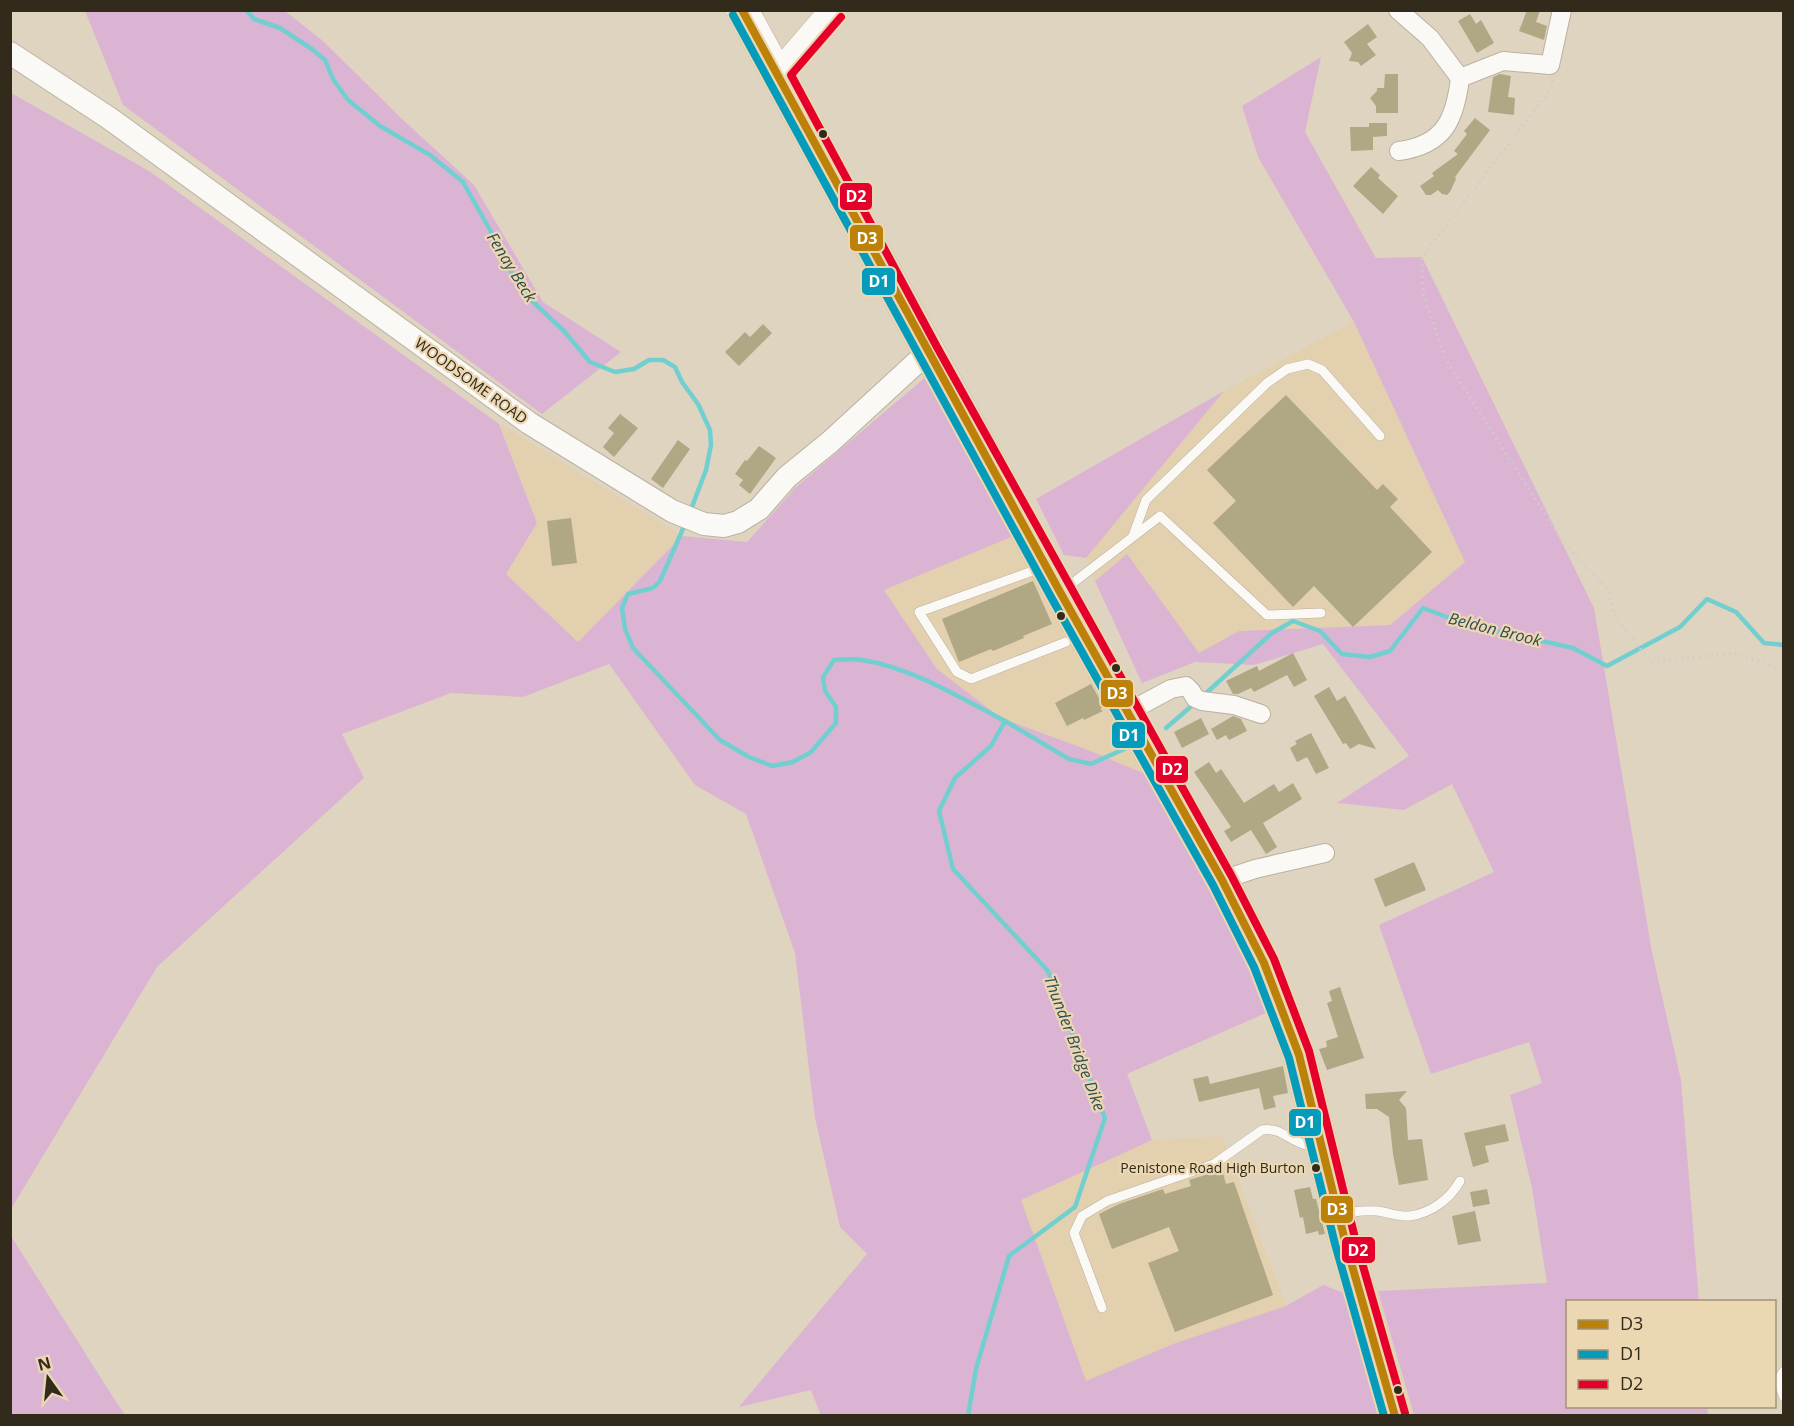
<svg xmlns="http://www.w3.org/2000/svg" width="1794" height="1426" font-family="'Open Sans',sans-serif">
<style>
.built{fill:#e2d0ae}
.green{fill:#dcb4d3}
.lines{fill:none;stroke-linecap:round;stroke-linejoin:round}
.stream{stroke:#72cfd0;stroke-width:4.5}
.building{fill:#b0a785}
.service-casing{stroke:#bab1a1;stroke-width:10}
.minor-casing{stroke:#bab1a1;stroke-width:20}
.tertiary-casing{stroke:#bab1a1;stroke-width:24}
.secondary-casing{stroke:#bab1a1;stroke-width:27}
.trunk-casing{stroke:#bab1a1;stroke-width:33}
.path{stroke:#d1cdc7;stroke-width:3;stroke-dasharray:1.5 4.5;stroke-linecap:butt}
.service{stroke:#faf9f6;stroke-width:9}
.minor{stroke:#faf9f6;stroke-width:18}
.tertiary{stroke:#faf9f6;stroke-width:22}
.secondary{stroke:#faf9f6;stroke-width:26}
.trunk{stroke:#faf9f6;stroke-width:32}
.bus-1-casing{stroke:#ecd7b3;stroke-width:12}
.bus-2-casing{stroke:#ecd7b3;stroke-width:12}
.bus-3-casing{stroke:#ecd7b3;stroke-width:12}
.bus-1{stroke:#bc8108;stroke-width:8}
.bus-2{stroke:#059cbc;stroke-width:8}
.bus-3{stroke:#e4002b;stroke-width:8}
.bus-dot{fill:#322a1b;stroke:#ecd7b3;stroke-width:2}
.labels{text-anchor:middle;stroke-width:4.5;stroke-linejoin:round;paint-order:stroke}
.bus-label{font-size:14px;fill:#322a1b;stroke:#ecd7b3;text-anchor:end}
.street-label{font-size:15px;fill:#322a1b;stroke:#ecd7b3}
.water-label{font-size:16px;font-style:italic;fill:#2f4c4e;stroke:#ecd7b3}
.line-badge{stroke:#ecd7b3;stroke-width:2}
.badge-label{font-size:16px;text-anchor:middle;font-weight:bold;fill:#fff}
</style>
<rect width="100%" height="100%" fill="#dfd4c0"/>
<g class="built">
<polygon points="1354,322 1465,562 1390,625 1239,631 1199,654 1127,554 1095,581 1086,558 1224,391"/>
<polygon points="500,424 682,536 578,642 506,574 537,523"/>
<polygon points="1016,535 1150,776 1088,750 993,715 937,669 884,590"/>
<polygon points="1222,1136 1286,1306 1173,1344 1086,1382 1021,1200 1152,1140"/>
</g>
<g class="green">
<polygon points="85,11 285,11 323,41 401,118 474,185 543,302 621,352 542,414 123,105"/>
<polygon points="1321,57 1305,132 1376,258 1422,257 1594,608 1652,952 1681,1080 1699,1301 1568,1302 1568,1406 1707,1407 1708,1415 1414,1415 1378,1291 1547,1283 1532,1188 1510,1095 1542,1083 1529,1042 1431,1074 1379,925 1494,872 1452,784 1404,810 1337,803 1409,756 1323,644 1254,665 1195,662 1142,683 1095,581 1127,554 1199,653 1239,631 1390,625 1465,562 1354,322 1258,157 1242,106"/>
<polygon points="11,93 149,171 499,424 537,523 506,574 578,642 682,536 747,542 796,487 927,376 1016,535 884,590 937,669 1001,718 1088,750 1150,776 1252,970 1266,1013 1127,1074 1152,1140 1021,1200 1086,1381 1173,1344 1286,1306 1323,1285 1352,1296 1385,1415 821,1416 811,1390 739,1407 867,1254 840,1227 815,1118 795,953 746,814 695,785 609,664 523,697 451,693 342,734 364,778 157,967 11,1209"/>
<polygon points="1224,391 1086,558 1064,555 1036,499"/>
<polygon points="11,1236 113,1397 125,1415 11,1415"/>
</g>
<g class="lines">
<g class="stream">
<polyline points="246,10 254,19 280,28 312,49 325,60 333,79 348,100 380,126 430,155 463,182 490,230 507,266 530,299 564,331 590,362 615,372 634,369 649,360 663,360 675,367 682,382 698,404 710,430 711,445 706,470 690,512"/>
<path d="M686 522 660 581 653 588 628 594 622 608 625 629 633 648 720 740 749 757 772 766 793 762 811 752 836 723V707L825 691 823 677 834 660C843 660 853 658 862 660 913 668 960 698 1005 721L991 746 955 778 939 811 953 869 1048 971 1105 1118 1075 1207 1009 1256 976 1369 968 1416"/>
<polyline points="1203,696 1272,633 1293,621 1320,631 1342,654 1370,657 1390,651 1423,608 1465,624 1573,648 1607,666 1680,627 1707,599 1736,612 1764,643 1784,645"/>
<polyline points="1005,721 1069,759 1091,764 1133,745"/>
<polyline points="1166,728 1195,703"/>
</g>
</g>
<g class="building">
<polygon points="1527,10 1540,10 1536,22 1547,26 1544,40 1519,31"/>
<polygon points="1470,14 1476,24 1481,20 1494,43 1477,53 1458,21"/>
<polygon points="1368,24 1377,37 1367,44 1376,55 1361,66 1358,62 1349,61 1352,53 1344,42"/>
<polygon points="1385,74 1398,74 1398,113 1376,113 1376,106 1370,98 1377,91 1377,88 1384,88"/>
<polygon points="1500,74 1511,76 1508,97 1515,98 1514,115 1488,112 1493,77"/>
<polygon points="1475,118 1490,130 1455,177 1456,179 1450,192 1447,195 1442,194 1438,190 1431,195 1426,195 1420,186 1434,176 1432,173 1458,154 1454,151 1467,134 1464,131"/>
<polygon points="1369,123 1387,123 1387,136 1373,137 1373,150 1351,151 1350,127 1369,127"/>
<polygon points="1371,167 1380,175 1378,178 1398,196 1383,214 1353,186"/>
<polygon points="763,324 772,333 739,366 725,352 745,332 750,337"/>
<polygon points="1286,395 1377,490 1383,484 1398,499 1390,507 1432,552 1353,627 1314,586 1293,607 1213,523 1236,501 1207,470"/>
<polygon points="620,414 638,428 614,457 603,447 614,433 608,428"/>
<polygon points="678,440 690,449 663,488 651,479"/>
<polygon points="759,446 776,458 750,494 739,485 743,480 735,474 745,460 747,461"/>
<polygon points="571,518 577,563 552,566 547,521"/>
<polygon points="1033,581 1052,624 1023,636 1024,638 993,651 991,649 959,662 942,619"/>
<polygon points="1293,653 1307,680 1294,687 1287,675 1254,692 1251,688 1238,694 1233,694 1226,681 1257,666 1259,671"/>
<polygon points="1091,684 1104,707 1100,709 1103,711 1084,720 1083,718 1067,726 1055,703"/>
<polygon points="1329,687 1337,701 1345,696 1376,749 1359,744 1350,749 1346,743 1343,744 1314,696"/>
<polygon points="1233,716 1241,719 1247,731 1229,740 1226,735 1217,740 1211,729"/>
<polygon points="1201,718 1209,734 1182,748 1174,732"/>
<polygon points="1311,733 1329,768 1316,774 1307,757 1297,762 1290,748 1297,744 1295,741"/>
<polygon points="1209,762 1216,773 1221,769 1244,803 1274,784 1279,792 1293,783 1302,799 1263,823 1277,847 1266,854 1251,830 1231,842 1224,831 1231,827 1194,772"/>
<polygon points="1414,862 1426,890 1385,907 1374,879"/>
<polygon points="1340,987 1364,1058 1327,1070 1319,1049 1327,1047 1326,1041 1338,1037 1327,1003 1332,1001 1329,991"/>
<polygon points="1283,1066 1288,1093 1273,1096 1276,1107 1264,1110 1259,1088 1199,1102 1193,1079 1208,1076 1210,1084"/>
<polygon points="1407,1091 1399,1100 1406,1108 1408,1140 1422,1139 1428,1180 1399,1185 1393,1154 1389,1117 1377,1109 1366,1109 1365,1094"/>
<polygon points="1505,1124 1509,1141 1485,1146 1489,1162 1473,1167 1464,1133"/>
<polygon points="1222,1170 1226,1184 1234,1182 1273,1295 1175,1332 1148,1263 1179,1251 1169,1227 1112,1249 1099,1214 1119,1204 1163,1189 1165,1194 1191,1186 1189,1180"/>
<polygon points="1310,1187 1313,1199 1316,1199 1325,1234 1319,1235 1318,1231 1306,1234 1303,1217 1300,1218 1294,1190"/>
<polygon points="1487,1189 1490,1204 1473,1207 1470,1192"/>
<polygon points="1475,1211 1481,1241 1458,1245 1452,1216"/>
</g>
<g class="lines">
<defs>
<g id="service">
<polyline points="1133,536 1146,500 1267,383 1287,369 1308,364 1322,370 1380,436"/>
<polyline points="1041,568 919,612 957,672 971,679 1066,642"/>
<polyline points="1065,589 1160,516 1267,615 1321,613"/>
<path d="M1343 1213C1354 1212 1366 1210 1377 1211 1387 1212 1399 1217 1410 1216 1431 1213 1450 1199 1460 1181"/>
<path d="M1102 1308 1074 1233 1082 1216 1107 1201 1214 1164 1262 1130C1279 1127 1288 1139 1303 1144 1307 1146 1313 1145 1318 1145"/>
<path d="M1784 1371C1776 1380 1780 1387 1784 1397"/>
</g>
<g id="minor">
<path d="M1398 10 1430 38 1460 78C1455 120 1444 145 1399 151"/>
<polyline points="1460,78 1503,61 1550,65 1562,10"/>
<polyline points="1128,712 1171,689 1186,686 1191,691 1195,698 1202,701 1234,705 1261,714"/>
<polyline points="1222,880 1255,869 1325,853"/>
</g>
<polyline id="tertiary" points="10,53 109,118 529,423 672,511 704,524 724,526 738,522 759,509 787,477 830,442 928,352"/>
<polyline id="secondary" points="778,74 833,10"/>
<polyline id="trunk" points="742,10 1060,592 1222,880 1264,963 1299,1055 1345,1241 1395,1416"/>
</defs>
<use href="#service" class="service-casing"/>
<use href="#minor" class="minor-casing"/>
<use href="#tertiary" class="tertiary-casing"/>
<use href="#secondary" class="secondary-casing"/>
<use href="#trunk" class="trunk-casing"/>
<polyline class="path" points="1553,80 1550,90 1422,257 1423,293 1446,360 1564,544 1607,588 1615,617 1651,662 1734,653 1784,671"/>
<use href="#service" class="service"/>
<use href="#minor" class="minor"/>
<use href="#tertiary" class="tertiary"/>
<use href="#secondary" class="secondary"/>
<use href="#trunk" class="trunk"/>
<defs>
<polyline id="bus-1" points="742,10 1060,592 1222,880 1264,963 1299,1055 1345,1241 1395,1416"/>
<polyline id="bus-2" points="733,15 1051,597 1213,885 1254,967 1289,1058 1335,1244 1384,1416"/>
<polyline id="bus-3" points="841,17 791,75 937,347 1231,875 1274,959 1309,1051 1355,1238 1405,1413"/>
</defs>
<use href="#bus-1" class="bus-1-casing"/>
<use href="#bus-2" class="bus-2-casing"/>
<use href="#bus-3" class="bus-3-casing"/>
<use href="#bus-1" class="bus-1"/>
<use href="#bus-2" class="bus-2"/>
<use href="#bus-3" class="bus-3"/>
</g>
<g class="bus-dot">
<circle cx="823" cy="134" r="5"/>
<circle cx="1061" cy="616" r="5"/>
<circle cx="1116" cy="668" r="5"/>
<circle cx="1316" cy="1168" r="5"/>
<circle cx="1398" cy="1390" r="5"/>
</g>
<g class="labels">
<g class="bus-label">
<text x="1305" y="1173">Penistone Road High Burton</text>
</g>
<g class="street-label">
<text transform="translate(471 381) rotate(36)" y="5">WOODSOME ROAD</text>
</g>
<g class="water-label">
<text transform="translate(512 267) rotate(58)" y="6">Fenay Beck</text>
<text transform="translate(1495 629) rotate(14)" y="6">Beldon Brook</text>
<text transform="translate(1075 1043) rotate(69)" y="6">Thunder Bridge Dike</text>
</g>
</g>
<g class="line-badge">
<rect x="839" y="182" width="34" height="29" rx="6" fill="#e4002b"/>
<rect x="849" y="224" width="35" height="28" rx="6" fill="#bc8108"/>
<rect x="861" y="267" width="35" height="29" rx="6" fill="#059cbc"/>
<rect x="1100" y="679" width="34" height="29" rx="6" fill="#bc8108"/>
<rect x="1111" y="721" width="35" height="28" rx="6" fill="#059cbc"/>
<rect x="1155" y="755" width="34" height="29" rx="6" fill="#e4002b"/>
<rect x="1288" y="1108" width="34" height="29" rx="6" fill="#059cbc"/>
<rect x="1320" y="1195" width="34" height="29" rx="6" fill="#bc8108"/>
<rect x="1341" y="1236" width="35" height="28" rx="6" fill="#e4002b"/>
</g>
<g class="badge-label">
<text x="856" y="202">D2</text>
<text x="867" y="244">D3</text>
<text x="879" y="287">D1</text>
<text x="1117" y="699">D3</text>
<text x="1129" y="741">D1</text>
<text x="1172" y="775">D2</text>
<text x="1305" y="1128">D1</text>
<text x="1337" y="1215">D3</text>
<text x="1358" y="1256">D2</text>
</g>
<rect width="1794" height="1426" fill="none" stroke="#322a1b" stroke-width="24"/>
<rect x="1566" y="1300" width="210" height="108" fill="#ecd7b3" stroke="#a29276" stroke-width="1.5"/>
<rect x="1578" y="1320" width="30" height="9" fill="#bc8108" stroke="#a29276" stroke-width="1.5"/>
<text x="1620" y="1330" font-size="18" fill="#322a1b">D3</text>
<rect x="1578" y="1350" width="30" height="9" fill="#059cbc" stroke="#a29276" stroke-width="1.5"/>
<text x="1620" y="1360" font-size="18" fill="#322a1b">D1</text>
<rect x="1578" y="1380" width="30" height="9" fill="#e4002b" stroke="#a29276" stroke-width="1.5"/>
<text x="1620" y="1390" font-size="18" fill="#322a1b">D2</text>
<g transform="translate(48 1378) rotate(345)" stroke="#ecd7b3" stroke-width="4.5" paint-order="stroke">
<path d="M0-4.5L10 22L0 15L-10 22Z" fill="#322a1b"/>
<text y="-9" font-size="16" font-weight="bold" text-anchor="middle" fill="#322a1b">N</text>
</g>
</svg>
